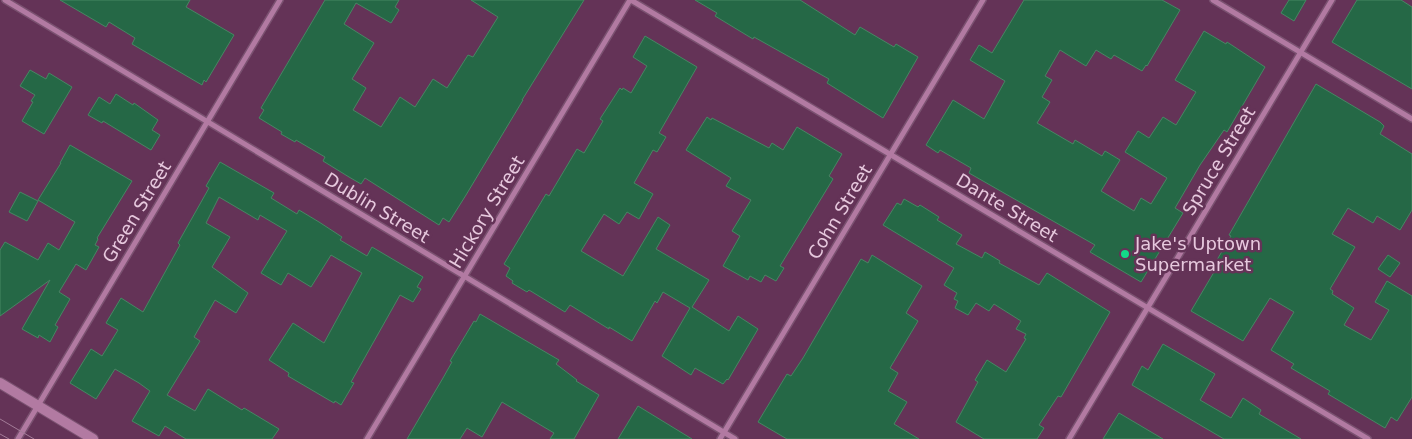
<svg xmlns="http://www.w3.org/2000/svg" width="1412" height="439" font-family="'DejaVu Sans',sans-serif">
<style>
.building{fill:#256846;stroke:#468763}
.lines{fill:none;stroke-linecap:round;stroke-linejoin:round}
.minor-casing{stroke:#7a5170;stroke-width:8}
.secondary-casing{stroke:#7a5170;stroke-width:12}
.minor{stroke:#b27aa2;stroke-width:5}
.secondary{stroke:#b27aa2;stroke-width:10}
.tram{stroke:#a37b98;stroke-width:1}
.poi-dot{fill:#13d989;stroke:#643357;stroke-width:2}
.labels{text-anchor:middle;stroke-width:5;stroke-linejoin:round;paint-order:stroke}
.street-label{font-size:18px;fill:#e7c9de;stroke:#643357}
.poi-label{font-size:18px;fill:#e7c9de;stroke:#643357;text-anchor:start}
</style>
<rect width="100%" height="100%" fill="#643357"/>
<g class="building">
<polygon points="60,0 190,0 186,7 234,35 206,82 204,80 202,85 132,44 135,38 109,22 106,27"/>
<polygon points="325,0 399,0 395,7 399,10 391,23 356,3 344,24 374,43 352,79 366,88 353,110 381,127 400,97 415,107 433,79 447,88 468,55 473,57 498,17 471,0 584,0 522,100 523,100 466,195 449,222 443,218 439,225 365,178 361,184 349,177 323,161 325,157 296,140 295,142 281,134 282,132 259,118 264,110 261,108"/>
<polygon points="695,0 800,0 855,35 860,27 894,47 896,44 918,57 883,118 827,83 829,79 754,37 753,39 715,16 717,13"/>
<polygon points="1024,0 1162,0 1180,10 1147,66 1146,65 1142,71 1114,55 1111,59 1096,50 1086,66 1060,50 1045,76 1052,80 1042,97 1050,102 1037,123 1073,144 1075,140 1102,156 1105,151 1120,160 1101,191 1134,211 1141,198 1151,204 1167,178 1125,152 1138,131 1149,138 1163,117 1176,125 1196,92 1175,80 1204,31 1226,44 1227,42 1265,67 1227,132 1224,130 1200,165 1175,208 1183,213 1141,282 1090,252 1095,245 969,173 971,168 940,150 938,153 926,145 953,100 984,119 1005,81 970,60 979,45 992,53"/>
<polygon points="1289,0 1306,0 1294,21 1281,13"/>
<polygon points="1357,0 1401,0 1412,7 1412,89 1332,42"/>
<polygon points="645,36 697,67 659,133 666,137 657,152 653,150 634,183 653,194 639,219 627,212 619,224 604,214 581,251 623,276 658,217 670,225 656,249 709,280 692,307 729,331 738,316 758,329 728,380 727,379 723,384 695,368 691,375 662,356 690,308 663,292 657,303 655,301 632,341 609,327 609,329 570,305 565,312 529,290 527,292 512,283 513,281 506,276 510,268 504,264 546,194 549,196 577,149 584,153 603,121 600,119 620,88 622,90 623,88 631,93 647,66 633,57"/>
<polygon points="30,70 46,79 49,73 72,87 44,134 22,121 33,102 31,101 35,95 20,86"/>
<polygon points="1316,84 1380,122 1384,126 1380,134 1412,154 1412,210 1400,230 1377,216 1373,223 1348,208 1332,234 1355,247 1330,289 1333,291 1332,294 1354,308 1344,325 1371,340 1389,310 1375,302 1387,281 1412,296 1412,397 1397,421 1391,417 1385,428 1328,394 1330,391 1291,368 1294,364 1271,350 1294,312 1270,298 1243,341 1191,311 1217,267 1214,265 1231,236 1229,235"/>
<polygon points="116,94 133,105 134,103 158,120 152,130 160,135 151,150 103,121 102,123 88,115 99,97 110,104"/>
<polygon points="707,117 711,120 712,118 769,148 772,143 783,150 797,127 842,154 829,176 833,179 780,266 784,268 776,281 765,275 761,282 750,276 748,280 723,266 740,236 732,231 751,200 726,186 731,178 686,150"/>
<polygon points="70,145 132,181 97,238 98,239 95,245 99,247 86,270 76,264 59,292 70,299 55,325 58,327 50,342 39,335 38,338 22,329 50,280 0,316 0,250 5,242 38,260 48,243 59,250 75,222 38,200 61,163 60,163"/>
<polygon points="220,162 274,193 271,198 297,214 299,210 319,222 342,237 340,240 367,256 372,247 423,277 417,287 421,289 413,302 400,295 351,382 354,383 341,405 335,401 334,403 288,376 289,373 269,360 293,323 324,343 362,273 331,255 311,287 288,273 281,285 261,273 287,231 260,215 258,220 219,197 206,223 230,237 212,267 248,293 236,313 215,300 194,337 200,341 167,395 195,411 208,389 242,410 244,408 279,429 272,439 186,439 165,426 159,436 132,421 150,391 139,383 115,369 96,399 70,383 91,349 102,356 118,330 106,323 121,298 143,312 180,245 178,243 209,188 206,186"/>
<polygon points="20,192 38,201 27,221 9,212"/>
<polygon points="904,199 918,207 920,205 939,217 937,220 962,235 956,244 982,258 985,252 1000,261 999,263 1039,285 1047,273 1110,312 1061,397 1058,396 1039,425 1044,428 1037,439 984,439 956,422 978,382 975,380 987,360 1006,372 1026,339 1024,338 1026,334 1016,329 1021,321 994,304 989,311 976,303 968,315 955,308 958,301 954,299 957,293 944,285 954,268 883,225 897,203 901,205"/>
<polygon points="872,255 922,286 906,313 918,321 890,368 898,373 888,391 907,402 894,424 919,439 787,439 758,422 787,374 791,376 803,358 861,259 868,263"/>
<polygon points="1388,255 1400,263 1390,277 1378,269"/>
<polygon points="480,314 559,360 556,364 577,380 576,381 599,395 574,439 550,439 554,433 502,402 482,437 467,428 460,439 407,439 443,378 452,362 450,361 474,321 476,322"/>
<polygon points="1163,344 1215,374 1200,400 1231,418 1243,398 1261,410 1259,414 1301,439 1224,439 1132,385 1142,366 1148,370"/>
<polygon points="638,406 692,439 618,439"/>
<polygon points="1119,413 1163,439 1103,439"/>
</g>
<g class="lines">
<defs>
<g id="minor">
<polyline points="5,0 735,439"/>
<polyline points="631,0 1368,439"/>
<polyline points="1213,0 1412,119"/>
<polyline points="18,439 280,0"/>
<polyline points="367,439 630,0"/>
<polyline points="720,439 983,0"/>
<polyline points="1069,439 1332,0"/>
</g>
<polyline id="secondary" points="0,383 93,439"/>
</defs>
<use href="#minor" class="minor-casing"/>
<use href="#secondary" class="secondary-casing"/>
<use href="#minor" class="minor"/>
<use href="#secondary" class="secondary"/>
<g class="tram">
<polyline points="0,419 34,439"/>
<polyline points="0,434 9,439"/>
</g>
</g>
<circle class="poi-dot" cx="1125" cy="254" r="5"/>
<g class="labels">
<g class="street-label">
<text transform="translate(1219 161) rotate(-59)" y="6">Spruce Street</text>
<text transform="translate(377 208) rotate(31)" y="6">Dublin Street</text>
<text transform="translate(1007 208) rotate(31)" y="6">Dante Street</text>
<text transform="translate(137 212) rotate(-59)" y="6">Green Street</text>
<text transform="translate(487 212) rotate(-59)" y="6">Hickory Street</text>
<text transform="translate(840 212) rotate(-59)" y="6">Cohn Street</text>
</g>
<g class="poi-label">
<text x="1135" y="250">Jake's Uptown<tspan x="1135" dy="21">Supermarket</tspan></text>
</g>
</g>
</svg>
